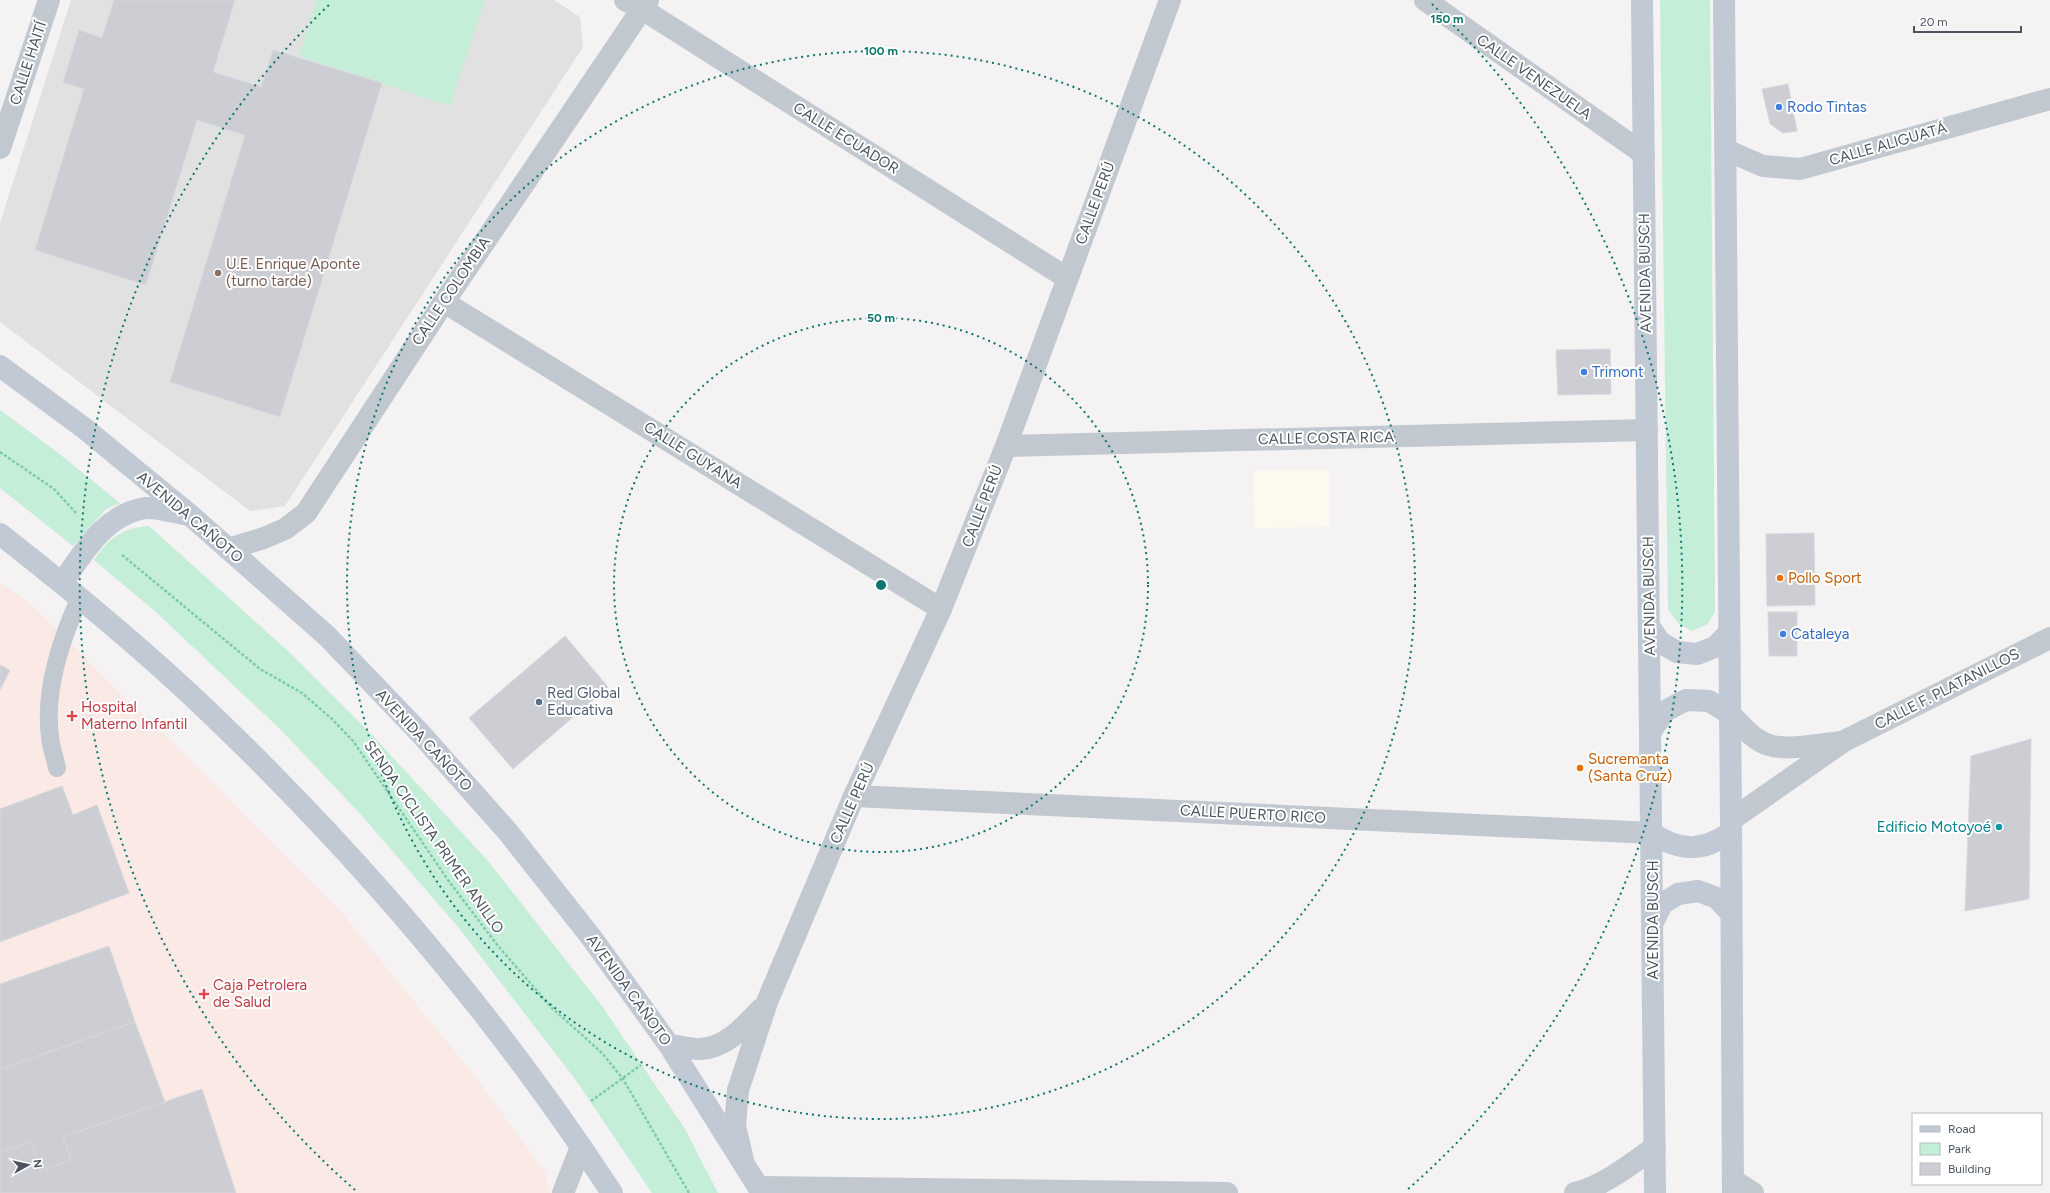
<svg xmlns="http://www.w3.org/2000/svg" width="2050" height="1193" font-family="Figtree,sans-serif">
<style>
.commercial{fill:#fcf9ee}
.education{fill:#e2e1e1}
.medical{fill:#fbe9e6}
.green{fill:#c4eed8}
.building{fill:#ccced4;stroke:#d7d8dd}
.lines{fill:none;stroke-linecap:round;stroke-linejoin:round}
.path{stroke:#7dcbab;stroke-width:2.5;stroke-dasharray:3 2;stroke-linecap:butt}
.service{stroke:#c1c8d0;stroke-width:18}
.minor{stroke:#c1c8d0;stroke-width:22}
.secondary{stroke:#c1c9d4;stroke-width:22}
.ring{fill:none;stroke:#0f766e;stroke-width:2;stroke-dasharray:2 4}
.shop-dot{fill:#3f7fe0;stroke:#fff;stroke-width:1.5}
.education-dot{fill:#8d6e63;stroke:#fff;stroke-width:1.5}
.food-dot{fill:#e8710a;stroke:#fff;stroke-width:1.5}
.service-dot{fill:#5c6f8a;stroke:#fff;stroke-width:1.5}
.health-dot{fill:#e0444e;stroke:#fff;stroke-width:1.5}
.culture-dot{fill:#0f9aa8;stroke:#fff;stroke-width:1.5}
.labels{text-anchor:middle;stroke-width:4;stroke-linejoin:round;paint-order:stroke}
.street-label{font-size:15px;fill:#4b545f;stroke:#fff}
.shop-label{font-size:15px;fill:#366cbe;stroke:#fff;text-anchor:start}
.education-label{font-size:15px;fill:#785e54;stroke:#fff;text-anchor:start}
.food-label{font-size:15px;fill:#c56008;stroke:#fff;text-anchor:start}
.service-label{font-size:15px;fill:#4e5e75;stroke:#fff;text-anchor:start}
.health-label{font-size:15px;fill:#be3a42;stroke:#fff;text-anchor:start}
.culture-label{font-size:15px;fill:#0d838f;stroke:#fff;text-anchor:end}
.centre{fill:#0f766e;stroke:#fff;stroke-width:2}
.ring-label{font-size:12px;text-anchor:middle;font-weight:bold;fill:#0f766e;stroke:#fff;stroke-width:4;stroke-linejoin:round;paint-order:stroke}
</style>
<rect width="100%" height="100%" fill="#f4f2f2"/>
<polygon class="commercial" points="1329,470 1329,527 1254,528 1253,471"/>
<polygon class="education" points="71,0 554,0 580,17 583,47 285,506 250,511 0,322 0,223"/>
<polygon class="medical" points="0,582 32,605 63,635 116,689 173,742 341,912 475,1076 546,1174 549,1193 0,1193"/>
<g class="green">
<polygon points="317,0 485,0 450,106 299,56"/>
<polygon points="1660,0 1710,0 1715,611 1708,624 1692,631 1678,623 1668,609"/>
<polygon points="0,410 57,452 120,503 105,510 73,546 0,488"/>
<path d="M149 526 288 651 375 738 488 861 602 1006 685 1129 718 1193H652L575 1079 458 927 363 817 281 730 157 613 94 560C109 538 122 528 149 526Z"/>
</g>
<g class="building">
<polygon points="114,0 235,0 213,72 261,87 273,50 382,83 280,417 170,382 245,135 197,120 146,285 35,250 84,89 63,82 79,30 102,38"/>
<polygon points="1788,84 1797,131 1783,133 1770,124 1762,89"/>
<polygon points="1610,349 1611,394 1558,395 1556,350"/>
<polygon points="1814,533 1815,605 1767,606 1766,534"/>
<polygon points="1768,612 1797,612 1797,656 1769,656"/>
<polygon points="565,636 608,687 513,769 469,718"/>
<polygon points="0,665 10,670 0,690"/>
<polygon points="2031,739 2029,899 1965,911 1971,756"/>
<polygon points="62,786 73,815 97,805 129,893 0,942 0,809"/>
<polygon points="109,946 135,1022 0,1069 0,984"/>
<polygon points="135,1022 165,1102 63,1137 71,1159 41,1172 32,1142 0,1153 0,1069"/>
<polygon points="202,1089 236,1193 0,1193 0,1153 32,1142 41,1172 71,1159 63,1137"/>
</g>
<g class="lines">
<g class="path">
<polyline points="0,452 54,489 77,514"/>
<polyline points="122,555 260,669 302,693 332,719 353,741 448,880 498,946 551,1007 602,1053 623,1079 689,1193"/>
<polyline points="591,1101 641,1065"/>
</g>
<path class="service" d="M57 768C55 758 51 747 50 737 44 689 61 640 80 597"/>
<g class="minor">
<polyline points="625,0 642,9 1067,278"/>
<polyline points="1425,0 1644,154"/>
<polyline points="0,148 49,0"/>
<polyline points="1726,150 1763,166 1800,169 2050,99"/>
<polyline points="444,302 941,609"/>
<polyline points="1006,446 1647,430"/>
<polyline points="228,549 264,538 285,529 306,513 444,302 648,0"/>
<path d="M1730 714C1741 725 1753 740 1769 745 1787 751 1822 744 1841 742"/>
<polyline points="854,796 1652,833"/>
<polyline points="1731,820 1844,741 2050,638"/>
<path d="M669 1045C679 1046 690 1049 700 1049 726 1048 745 1026 761 1009"/>
<polyline points="743,1160 735,1126 738,1090 767,1002 854,796 941,609 1006,446 1170,0"/>
<polyline points="1733,1180 1753,1193"/>
<polyline points="759,1187 1227,1193"/>
<polyline points="563,1193 581,1147"/>
<path d="M1575 1193C1604 1186 1631 1164 1655 1147"/>
</g>
<g class="secondary">
<polyline points="1642,0 1655,1193"/>
<polyline points="1724,0 1731,820 1733,1193"/>
<polyline points="0,366 84,428 190,515 327,636 420,733 508,832 591,937 669,1045 762,1193"/>
<path d="M0 534C74 592 147 652 214 717 363 860 499 1020 612 1193"/>
<path d="M62 583C83 553 106 513 146 508 157 507 177 513 188 515"/>
<polyline points="1649,626 1660,642 1677,652 1697,654 1715,647 1729,633"/>
<polyline points="1651,731 1665,711 1686,700 1709,701 1730,714"/>
<path d="M1652 833C1680 852 1703 852 1731 832"/>
<polyline points="1653,922 1662,904 1678,894 1698,891 1717,898 1731,913"/>
</g>
</g>
<g class="ring">
<circle cx="881" cy="585" r="267"/>
<circle cx="881" cy="585" r="534"/>
<path d="M355 1190A801 801 0 0 1 330 4M1432 4A801 801 0 0 1 1407 1190"/>
</g>
<g class="shop-dot">
<circle cx="1779" cy="107" r="4"/>
<circle cx="1584" cy="372" r="4"/>
<circle cx="1783" cy="634" r="4"/>
</g>
<circle class="education-dot" cx="218" cy="273" r="4"/>
<g class="food-dot">
<circle cx="1780" cy="578" r="4"/>
<circle cx="1580" cy="768" r="4"/>
</g>
<circle class="service-dot" cx="539" cy="702" r="4"/>
<g class="health-dot">
<path d="M70 710h4v4h4v4h-4v4h-4v-4h-4v-4h4z"/>
<path d="M202 988h4v4h4v4h-4v4h-4v-4h-4v-4h4z"/>
</g>
<circle class="culture-dot" cx="1999" cy="827" r="4"/>
<g class="labels">
<g class="street-label">
<text transform="translate(28 63) rotate(-72)" y="5">CALLE HAITÍ</text>
<text transform="translate(1534 77) rotate(35)" y="5">CALLE VENEZUELA</text>
<text transform="translate(846 138) rotate(32)" y="5">CALLE ECUADOR</text>
<text transform="translate(1888 144) rotate(-16)" y="5">CALLE ALIGUATÁ</text>
<text transform="translate(1095 203) rotate(-70)" y="5">CALLE PERÚ</text>
<text transform="translate(1645 273) rotate(-91)" y="5">AVENIDA BUSCH</text>
<text transform="translate(451 291) rotate(-56)" y="5">CALLE COLOMBIA</text>
<text transform="translate(1326 438) rotate(-1)" y="5">CALLE COSTA RICA</text>
<text transform="translate(693 455) rotate(32)" y="5">CALLE GUYANA</text>
<text transform="translate(982 506) rotate(-69)" y="5">CALLE PERÚ</text>
<text transform="translate(190 517) rotate(40)" y="5">AVENIDA CAÑOTO</text>
<text transform="translate(1649 596) rotate(-91)" y="5">AVENIDA BUSCH</text>
<text transform="translate(1947 689) rotate(-27)" y="5">CALLE F. PLATANILLOS</text>
<text transform="translate(424 740) rotate(47)" y="5">AVENIDA CAÑOTO</text>
<text transform="translate(852 803) rotate(-66)" y="5">CALLE PERÚ</text>
<text transform="translate(1253 814) rotate(3)" y="5">CALLE PUERTO RICO</text>
<text transform="translate(434 837) rotate(55)" y="5">SENDA CICLISTA PRIMER ANILLO</text>
<text transform="translate(1653 920) rotate(-90)" y="5">AVENIDA BUSCH</text>
<text transform="translate(629 990) rotate(54)" y="5">AVENIDA CAÑOTO</text>
</g>
<g class="shop-label">
<text x="1787" y="112">Rodo Tintas</text>
<text x="1592" y="377">Trimont</text>
<text x="1791" y="639">Cataleya</text>
</g>
<g class="education-label">
<text x="226" y="269">U.E. Enrique Aponte<tspan x="226" dy="17">(turno tarde)</tspan></text>
</g>
<g class="food-label">
<text x="1788" y="583">Pollo Sport</text>
<text x="1588" y="764">Sucremanta<tspan x="1588" dy="17">(Santa Cruz)</tspan></text>
</g>
<g class="service-label">
<text x="547" y="698">Red Global<tspan x="547" dy="17">Educativa</tspan></text>
</g>
<g class="health-label">
<text x="81" y="712">Hospital<tspan x="81" dy="17">Materno Infantil</tspan></text>
<text x="213" y="990">Caja Petrolera<tspan x="213" dy="17">de Salud</tspan></text>
</g>
<g class="culture-label">
<text x="1991" y="832">Edificio Motoyoé</text>
</g>
</g>
<circle cx="881" cy="585" r="6" class="centre"/>
<g class="ring-label">
<text x="1447" y="23">150 m</text>
<text x="881" y="55">100 m</text>
<text x="881" y="322">50 m</text>
</g>
<rect x="1912" y="1113" width="130" height="72" fill="#ffffff" stroke="#b7bbbf"/>
<rect x="1920" y="1126" width="20" height="6" fill="#c1c9d4" stroke="#b7bbbf"/>
<text x="1948" y="1133" font-size="12" fill="#4b545f">Road</text>
<rect x="1920" y="1143" width="20" height="12" fill="#c4eed8" stroke="#b7bbbf"/>
<text x="1948" y="1153" font-size="12" fill="#4b545f">Park</text>
<rect x="1920" y="1163" width="20" height="12" fill="#ccced4" stroke="#b7bbbf"/>
<text x="1948" y="1173" font-size="12" fill="#4b545f">Building</text>
<g transform="translate(28 1165) rotate(82)" stroke="#ffffff" stroke-width="3" paint-order="stroke">
<path d="M0-3L7 15L0 10L-7 15Z" fill="#4b545f"/>
<text y="-6" font-size="11" font-weight="bold" text-anchor="middle" fill="#4b545f">N</text>
</g>
<path d="M1914 26v6h107v-6" fill="none" stroke="#4b545f" stroke-width="2"/>
<text x="1920" y="26" font-size="12" fill="#4b545f" stroke="#ffffff" stroke-width="3" paint-order="stroke">20 m</text>
</svg>
